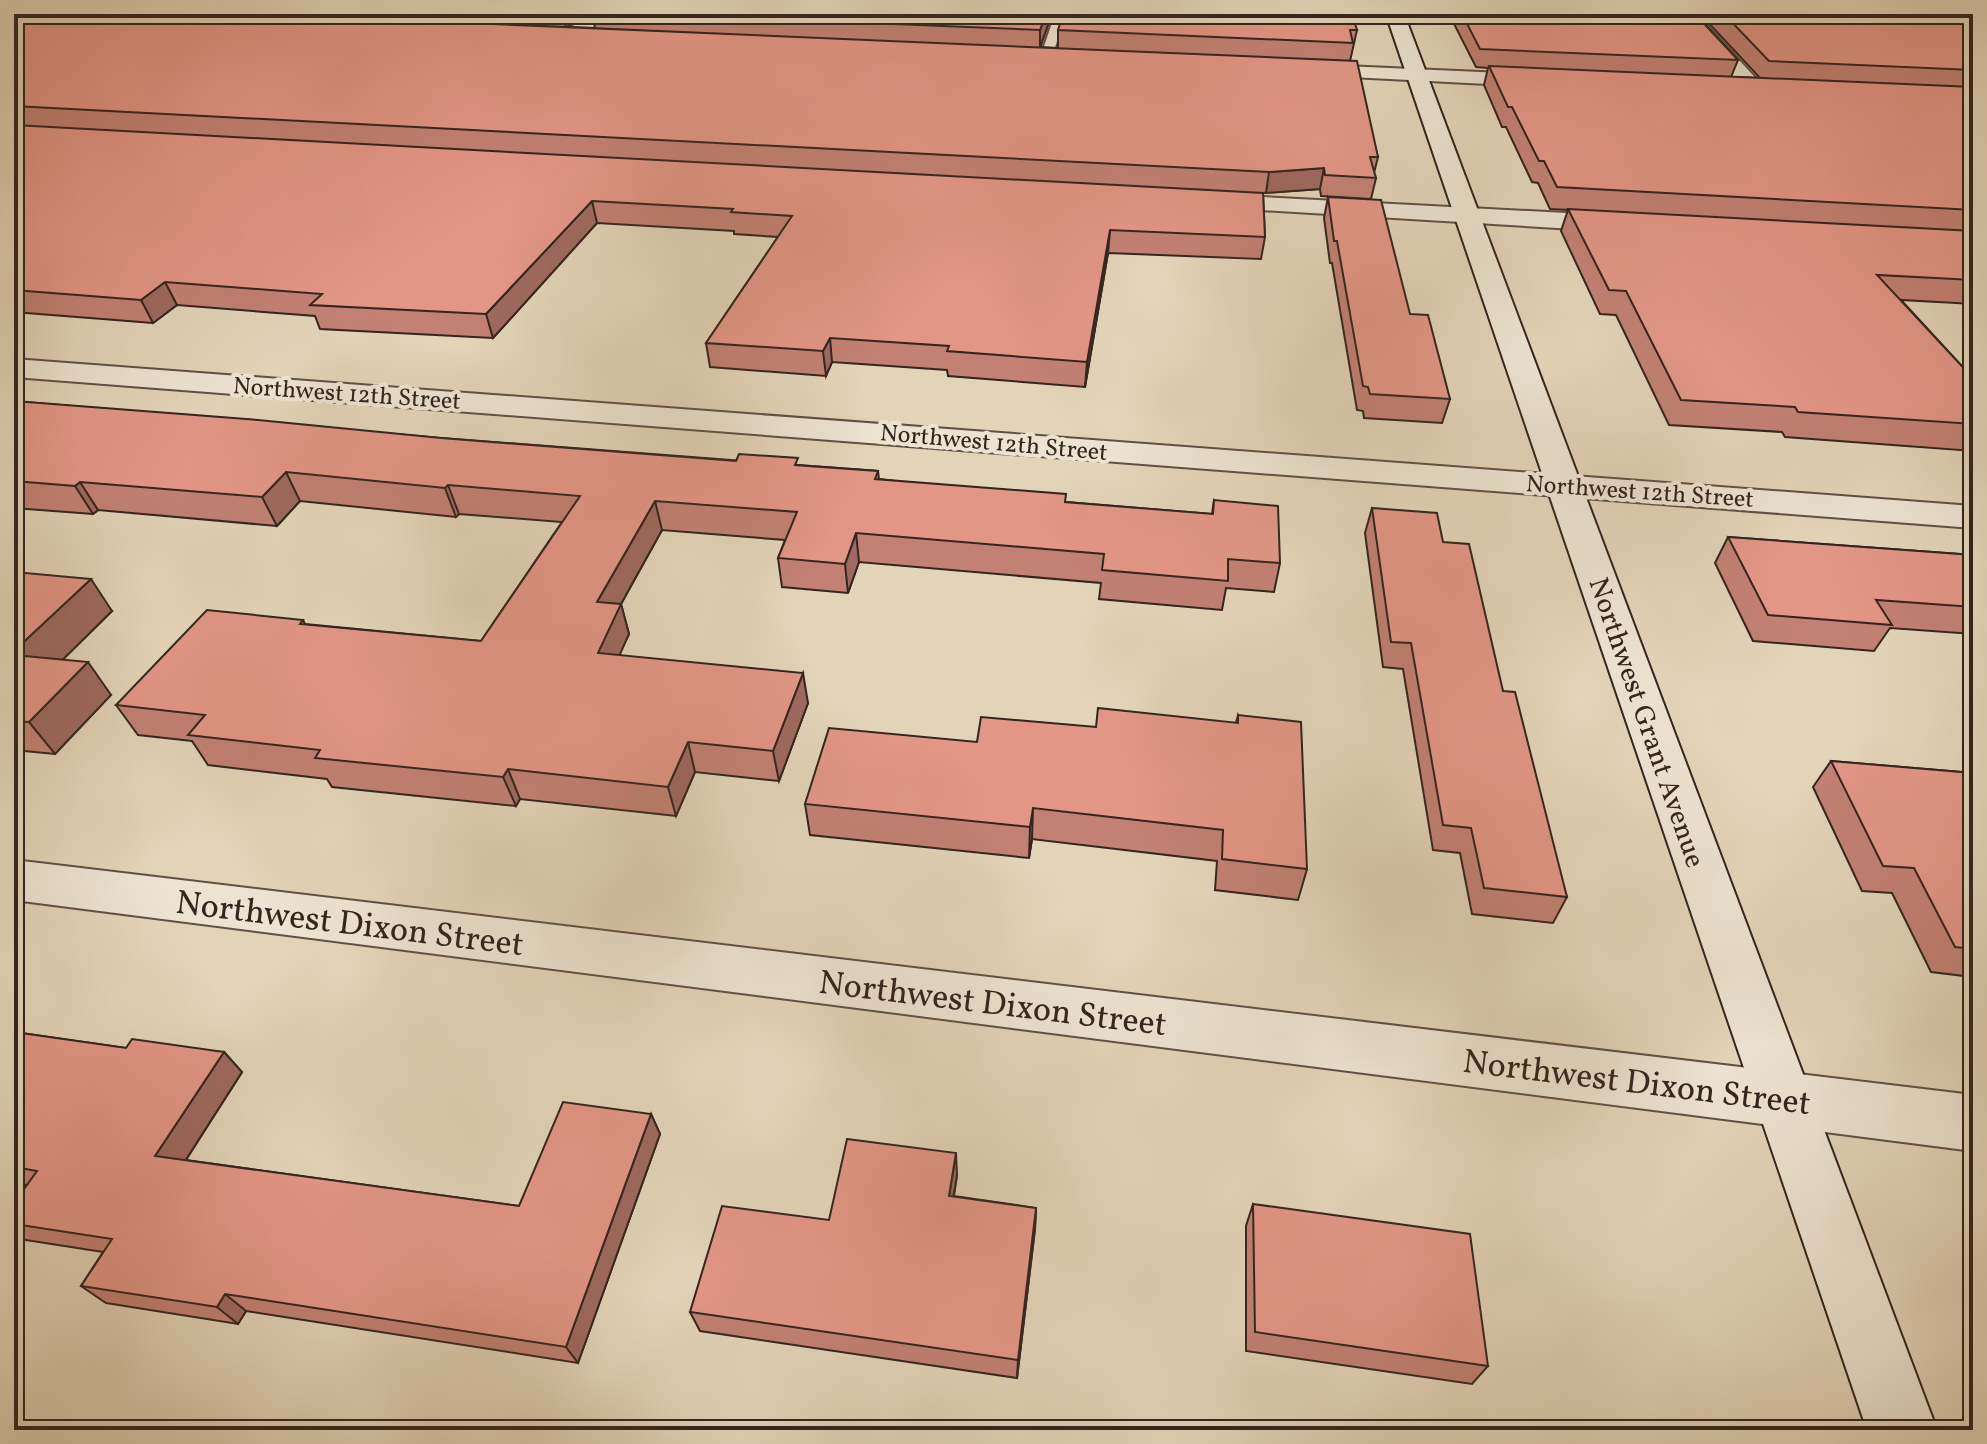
<svg xmlns="http://www.w3.org/2000/svg" width="1987" height="1444" font-family="Vollkorn,serif">
<style>
.lines{fill:none;stroke-linecap:round;stroke-linejoin:round}
.service-casing{stroke:#605144;stroke-width:4}
.minor-casing{stroke:#605144;stroke-width:4}
.tertiary-casing{stroke:#605144;stroke-width:4}
.secondary-casing{stroke:#34251e;stroke-width:4}
.service{fill:#ece3d0;fill-rule:evenodd}
.minor{fill:#ece3d0;fill-rule:evenodd}
.tertiary{fill:#ece3d0;fill-rule:evenodd}
.secondary{fill:#ece3d0;fill-rule:evenodd}
.wall{fill:#c28173;stroke:#34251e;stroke-width:2;fill-rule:evenodd}
.shaded-wall{fill:#9e695e;stroke:#34251e;stroke-width:2}
.building{fill:#e29686;stroke:#34251e;stroke-width:2}
.labels{text-anchor:middle;stroke-width:8;stroke-linejoin:round;paint-order:stroke}
.far-street-label{font-size:24px;fill:#34251e;stroke:#ece3d0}
.street-label{font-size:28px;fill:#34251e;stroke:#ece3d0}
.near-street-label{font-size:34px;fill:#34251e;stroke:#ece3d0}
</style>
<rect width="100%" height="100%" fill="#e2d4b7"/>
<filter id="stains"><feTurbulence type="fractalNoise" baseFrequency=".0025" numOctaves="4"/><feColorMatrix values="0 0 0 0 .2 0 0 0 0 .09 0 0 0 0 .02 0 0 0 .5 -.17"/></filter>
<radialGradient id="worn" r=".72"><stop offset=".6" stop-color="#630" stop-opacity="0"/><stop offset="1" stop-color="#630" stop-opacity=".3"/></radialGradient>
<g class="lines">
<defs>
<polygon id="service" points="1055,14 1065,14 1052,58 1046,61 1040,58"/>
<g id="minor">
<polygon points="588,14 608,14 578,41 564,41 562,37 564,33"/>
<polygon points="1698,21 1705,23 1762,85 1765,89 1762,93 1748,93 1691,31 1689,27"/>
<polygon points="1205,194 1623,216 1632,219 1636,224 1632,229 1623,232 1196,206 1193,201 1196,196"/>
<polygon points="14,359 1973,506 1973,528 14,377"/>
<polygon points="14,860 1973,1095 1973,1151 14,900"/>
</g>
<polygon id="tertiary" points="1299,64 1546,75 1556,81 1546,87 1292,74 1289,70"/>
<polygon id="secondary" points="1386,14 1404,14 1937,1430 1867,1430"/>
</defs>
<use href="#service" class="service-casing"/>
<use href="#minor" class="minor-casing"/>
<use href="#tertiary" class="tertiary-casing"/>
<use href="#secondary" class="secondary-casing"/>
<use href="#service" class="service"/>
<use href="#minor" class="minor"/>
<use href="#tertiary" class="tertiary"/>
<use href="#secondary" class="secondary"/>
</g>
<g class="wall">
<polygon points="14,14 583,14 567,27 595,28 592,14 1050,14 1050,19 1040,47 1058,48 1058,30 1357,30 1350,61 1378,157 1374,173 1376,178 1371,199 1321,196 1320,189 1263,193 1265,237 1261,259 1108,253 1085,387 948,376 947,370 832,362 826,376 710,367 706,343 778,237 734,234 734,231 597,223 493,338 320,329 315,316 177,305 153,323 14,312"/>
<path d="M1449 14H1958L1973 24V304L1901 300 1971 376H1973V451L1785 437 1782 432 1669 425 1616 315 1600 314 1561 231 1568 210 1550 209 1538 183 1532 182 1506 127H1502L1484 85 1488 68 1476 67ZM1699 18 1707 21 1760 78 1731 77 1738 60Z"/>
<polygon points="1328,197 1410,314 1450,399 1442,423 1364,418 1363,411 1357,410 1332,263 1330,263 1324,218"/>
<polygon points="14,401 441,438 878,471 879,479 1066,502 1212,514 1214,500 1280,563 1274,592 1226,588 1222,610 1099,599 1101,583 859,562 848,593 782,587 778,558 785,540 662,530 621,604 629,634 619,655 808,703 779,781 695,772 676,816 520,799 516,806 332,787 327,779 208,765 192,741 138,735 116,705 303,620 305,624 481,641 562,522 459,514 456,517 300,501 277,526 98,510 93,514 14,508"/>
<polygon points="1372,508 1443,542 1503,691 1567,897 1553,923 1472,914 1460,853 1433,850 1403,669 1383,667 1365,533"/>
<polygon points="1728,537 1973,555 1973,634 1890,628 1874,651 1753,641 1715,563"/>
<polygon points="14,572 112,611 62,660 111,695 55,754 14,750"/>
<polygon points="1238,715 1307,869 1298,900 1215,890 1217,861 1032,839 1029,858 810,835 805,804 977,742 1096,727 1236,723"/>
<polygon points="1831,761 1973,773 1973,977 1931,972 1892,893 1862,891 1813,787"/>
<polygon points="14,1032 126,1048 224,1052 242,1072 186,1160 519,1206 651,1114 660,1134 578,1363 246,1311 238,1324 106,1303 81,1286 103,1252 26,1240 14,1231 14,1203 27,1185 14,1183"/>
<polygon points="957,1175 954,1196 1036,1208 1035,1229 1017,1378 700,1331 690,1312 829,1220"/>
<polygon points="1253,1204 1488,1366 1472,1384 1246,1351 1246,1226"/>
</g>
<g class="shaded-wall">
<polygon points="562,14 583,14 566,28"/>
<polygon points="1046,14 1050,14 1050,19 1040,48 1040,30"/>
<polygon points="1324,168 1320,189 1266,193 1269,172"/>
<polygon points="592,201 597,223 493,338 486,314"/>
<polygon points="1110,230 1108,253 1085,387 1087,362"/>
<polygon points="165,282 177,305 153,323 141,300"/>
<polygon points="830,338 832,362 826,376 823,351"/>
<polygon points="286,472 300,501 277,526 262,497"/>
<polygon points="80,482 98,510 93,514 75,486"/>
<polygon points="448,485 459,514 456,517 445,488"/>
<polygon points="655,501 662,530 621,604 629,634 607,683 598,653 597,602"/>
<polygon points="856,533 859,562 848,593 845,564"/>
<polygon points="91,579 112,611 35,687 14,660 14,651"/>
<polygon points="88,662 111,695 55,754 29,722"/>
<polygon points="803,673 808,703 779,781 773,751"/>
<polygon points="688,742 695,772 676,816 668,787"/>
<polygon points="508,769 520,799 516,806 503,777"/>
<polygon points="1033,808 1032,839 1029,858 1030,827"/>
<polygon points="224,1052 242,1072 176,1175 155,1156"/>
<polygon points="651,1114 660,1134 578,1363 566,1347"/>
<polygon points="956,1153 957,1175 950,1217 949,1196"/>
<polygon points="1036,1208 1035,1229 1017,1378 1018,1360"/>
<polygon points="225,1294 246,1311 238,1324 217,1307"/>
</g>
<g class="building">
<polygon points="14,14 260,14 1357,61 1378,157 1370,157 1376,178 1325,175 1324,168 1269,172 14,106"/>
<polygon points="648,14 1046,14 1040,30"/>
<polygon points="1063,14 1352,14 1357,30 1350,30 1353,43 1058,30"/>
<polygon points="1462,14 1695,14 1738,60 1480,49"/>
<polygon points="1724,14 1958,14 1973,24 1973,70 1769,61"/>
<polygon points="1489,66 1973,87 1973,210 1557,187 1544,161 1539,161 1512,107 1508,107"/>
<polygon points="14,125 1263,193 1265,237 1110,230 1087,362 947,351 949,346 830,338 823,351 706,343 792,216 731,212 733,209 592,201 486,314 310,305 322,294 165,282 141,300 14,290"/>
<polygon points="1328,197 1381,200 1410,314 1428,315 1450,399 1370,394 1368,387 1363,386 1337,241 1334,241"/>
<polygon points="1568,209 1973,231 1973,280 1877,275 1971,376 1973,376 1973,424 1798,412 1795,407 1681,400 1626,291 1609,290"/>
<polygon points="14,401 258,420 441,438 736,461 739,454 798,458 795,465 878,471 875,479 1066,494 1065,502 1213,514 1214,500 1278,506 1280,563 1228,559 1228,581 1102,570 1104,554 856,533 845,564 778,558 797,512 655,501 597,602 621,604 598,653 803,673 773,751 688,742 668,787 508,769 503,777 315,758 320,750 188,735 205,715 116,705 207,610 303,620 300,624 481,641 580,496 448,485 445,488 286,472 262,497 80,482 75,486 14,481"/>
<polygon points="1372,508 1437,513 1443,542 1469,544 1503,691 1515,692 1567,897 1484,888 1471,828 1443,825 1411,643 1391,642"/>
<polygon points="1728,537 1973,555 1973,607 1876,600 1892,625 1768,615"/>
<polygon points="14,572 91,579 14,651"/>
<polygon points="14,655 88,662 29,722 14,721"/>
<polygon points="1098,708 1238,723 1238,715 1301,722 1307,869 1222,859 1223,830 1033,808 1030,827 805,804 829,728 977,742 981,717 1096,727"/>
<polygon points="1831,761 1973,773 1973,949 1955,947 1914,868 1883,866"/>
<polygon points="14,1032 126,1048 132,1039 224,1052 155,1156 519,1206 563,1102 651,1114 566,1347 225,1294 217,1307 81,1286 112,1239 14,1224 14,1203 37,1171 14,1167"/>
<polygon points="847,1139 956,1153 949,1196 1036,1208 1018,1360 690,1312 722,1206 829,1220"/>
<polygon points="1253,1204 1470,1234 1488,1366 1255,1332"/>
</g>
<g class="labels">
<g class="far-street-label">
<text transform="translate(347 393) rotate(4)" y="8">Northwest 12th Street</text>
<text transform="translate(994 442) rotate(5)" y="8">Northwest 12th Street</text>
<text transform="translate(1640 491) rotate(4)" y="8">Northwest 12th Street</text>
</g>
<g class="street-label">
<text transform="translate(1648 722) rotate(71)" y="10">Northwest Grant Avenue</text>
</g>
<g class="near-street-label">
<text transform="translate(350 922) rotate(7)" y="12">Northwest Dixon Street</text>
<text transform="translate(993 1002) rotate(7)" y="12">Northwest Dixon Street</text>
<text transform="translate(1637 1081) rotate(7)" y="12">Northwest Dixon Street</text>
</g>
</g>
<rect width="1987" height="1444" fill="none" stroke="#e2d4b7" stroke-width="48"/>
<rect x="16" y="16" width="1955" height="1412" fill="none" stroke="#34251e" stroke-width="4"/>
<rect x="24" y="24" width="1939" height="1396" fill="none" stroke="#34251e" stroke-width="2"/>
<rect width="100%" height="100%" filter="url(#stains)"/>
<rect width="100%" height="100%" fill="url(#worn)"/>
</svg>
